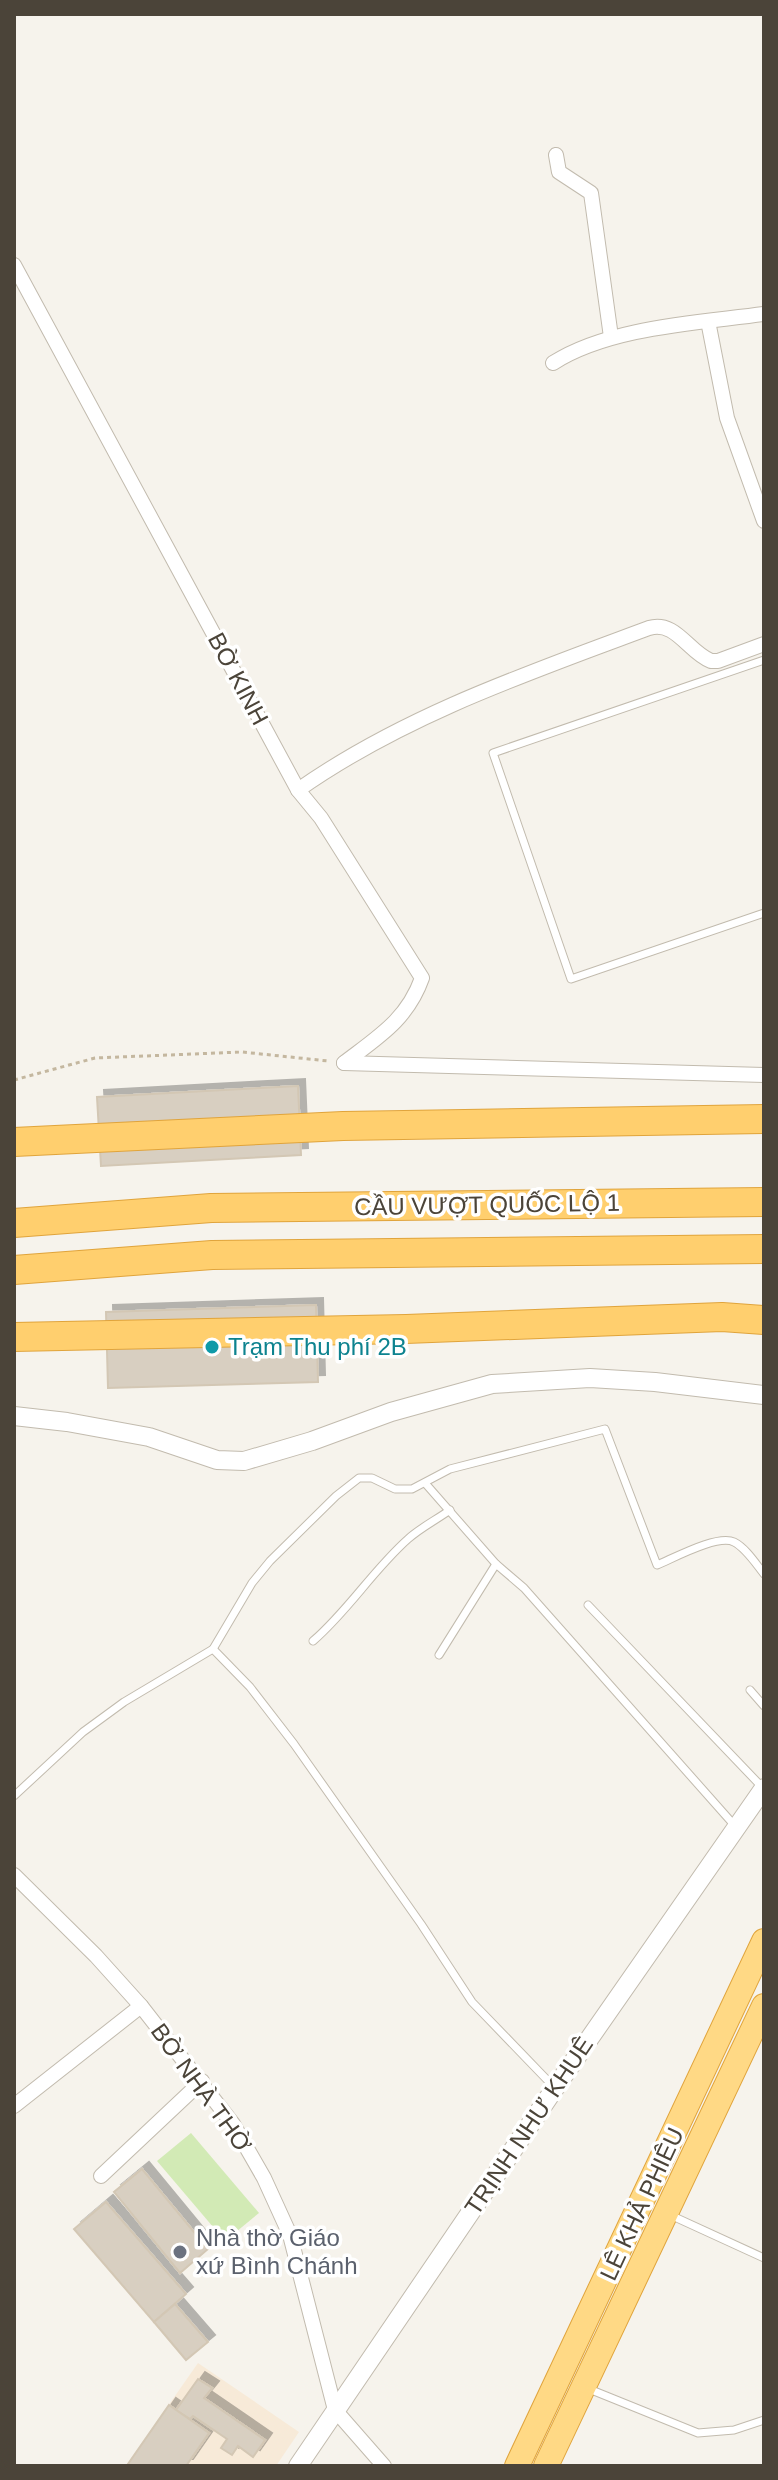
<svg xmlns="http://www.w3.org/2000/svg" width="778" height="2480" font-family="Helvetica,sans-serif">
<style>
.commercial{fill:#f7ead8}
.green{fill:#d2eab5}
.building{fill:#d8cfc1;stroke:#d3c7b4;stroke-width:2;filter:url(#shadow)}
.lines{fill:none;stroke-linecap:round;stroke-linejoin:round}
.service-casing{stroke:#c2bbae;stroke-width:9}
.minor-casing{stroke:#c2bbae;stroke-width:16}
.tertiary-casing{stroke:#c2bbae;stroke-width:20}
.trunk-casing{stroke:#e0a43c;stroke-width:26}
.motorway-casing{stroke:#e0a43c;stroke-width:30}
.path{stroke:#c4b79f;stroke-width:3;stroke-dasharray:4 4;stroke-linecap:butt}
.service{stroke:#fff;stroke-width:7}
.minor{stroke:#fff;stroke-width:14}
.tertiary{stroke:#fff;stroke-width:18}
.trunk{stroke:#ffd985;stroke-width:24}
.motorway{stroke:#ffcf6e;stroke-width:28}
.culture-dot{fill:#0f9aa8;stroke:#fff;stroke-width:3}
.worship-dot{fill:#6b7280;stroke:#fff;stroke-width:3}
.labels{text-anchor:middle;stroke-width:7;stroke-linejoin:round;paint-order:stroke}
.street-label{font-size:24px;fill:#4b4439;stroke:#fff}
.culture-label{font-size:24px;fill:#0d838f;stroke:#fff;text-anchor:start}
.worship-label{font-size:24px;fill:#5b616d;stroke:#fff;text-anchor:start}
</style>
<defs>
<filter id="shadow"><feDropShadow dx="7" dy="-7" stdDeviation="0" flood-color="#0004"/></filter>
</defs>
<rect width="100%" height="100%" fill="#f6f3ec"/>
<polygon class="commercial" points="198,2363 299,2432 276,2466 126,2466"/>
<polygon class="green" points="191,2133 259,2213 225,2241 157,2161"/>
<g class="building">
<polygon points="298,1086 301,1155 101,1166 97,1097"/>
<polygon points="316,1305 318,1382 108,1388 106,1312"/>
<polygon points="142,2169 208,2249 180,2273 114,2192"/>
<polygon points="106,2202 186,2294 154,2322 74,2229"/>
<polygon points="175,2304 208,2342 186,2360 154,2322"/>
<polygon points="198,2379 212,2388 204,2398 265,2440 253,2457 238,2446 232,2455 221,2448 227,2439 193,2416 190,2419 176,2410"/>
<polygon points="169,2405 209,2433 186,2466 131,2466 128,2464"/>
</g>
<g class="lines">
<defs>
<g id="service">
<polyline points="764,660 493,753 571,979 764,913"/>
<polyline points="425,1483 496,1564"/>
<polyline points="588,1605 762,1787"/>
<path d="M313 1641C348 1611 373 1570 408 1539 420 1528 436 1520 450 1510"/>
<polyline points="213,1649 250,1687 294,1744 421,1924 472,2002 553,2086"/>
<polyline points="439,1655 496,1564 524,1588 735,1826"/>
<polyline points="750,1690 764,1706"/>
<path d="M14 1796 83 1732 124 1702 213 1649 252 1583 270 1561 336 1496 359 1478H372L395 1489H412L450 1469 605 1429 657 1565C674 1558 718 1534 734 1542 746 1548 756 1564 764 1574"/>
<polyline points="668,2214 764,2258"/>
<polyline points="589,2389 698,2433 734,2430 764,2420"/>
</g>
<g id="minor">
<polyline points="556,155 559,172 591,193 611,337"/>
<path d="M14 265 298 790 321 818 422 978C407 1020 378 1037 344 1063"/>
<polyline points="708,321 727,418 764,521"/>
<path d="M553 363C609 327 698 323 764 314"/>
<path d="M298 790C403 716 528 673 649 628 676 620 688 652 711 661H718L764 644"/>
<polyline points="344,1063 764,1075"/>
<polyline points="14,1875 96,1956 141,2006 233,2124 264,2178 290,2235 335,2410 384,2466"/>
<polyline points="14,2106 141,2006"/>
<polyline points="101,2176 202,2081"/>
</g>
<g id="tertiary">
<polyline points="14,1416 67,1422 149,1437 217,1460 244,1461 312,1441 391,1412 492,1384 590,1378 655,1382 764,1395"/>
<polyline points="298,2466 555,2088 764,1788"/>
</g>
<g id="trunk">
<polyline points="517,2466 764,1941"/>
<polyline points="546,2466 764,2006"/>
</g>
<g id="motorway">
<polyline points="14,1142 343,1126 764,1119"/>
<polyline points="14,1223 211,1208 764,1202"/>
<polyline points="14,1270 212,1255 764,1249"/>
<polyline points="14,1337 406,1329 722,1317 764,1320"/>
</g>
</defs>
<use href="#service" class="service-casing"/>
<use href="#minor" class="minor-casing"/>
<use href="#tertiary" class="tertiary-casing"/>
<use href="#trunk" class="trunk-casing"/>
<use href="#motorway" class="motorway-casing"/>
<polyline class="path" points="14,1080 95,1058 242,1052 328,1061"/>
<use href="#service" class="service"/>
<use href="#minor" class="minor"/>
<use href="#tertiary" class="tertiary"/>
<use href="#trunk" class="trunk"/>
<use href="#motorway" class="motorway"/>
</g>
<circle class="culture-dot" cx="212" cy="1347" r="8"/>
<circle class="worship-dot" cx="180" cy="2252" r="8"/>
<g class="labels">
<g class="street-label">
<text transform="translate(238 679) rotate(62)" y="8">BỜ KINH</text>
<text transform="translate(487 1205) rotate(-1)" y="8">CẦU VƯỢT QUỐC LỘ 1</text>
<text transform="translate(201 2088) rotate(54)" y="8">BỜ NHÀ THỜ</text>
<text transform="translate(529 2126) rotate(-56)" y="8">TRỊNH NHƯ KHUÊ</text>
<text transform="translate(642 2204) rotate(-65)" y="8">LÊ KHẢ PHIÊU</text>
</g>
<g class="culture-label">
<text x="228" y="1355">Trạm Thu phí 2B</text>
</g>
<g class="worship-label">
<text x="196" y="2246">Nhà thờ Giáo<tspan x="196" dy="28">xứ Bình Chánh</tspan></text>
</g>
</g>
<rect width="778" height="2480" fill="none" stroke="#4b4439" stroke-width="32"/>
</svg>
